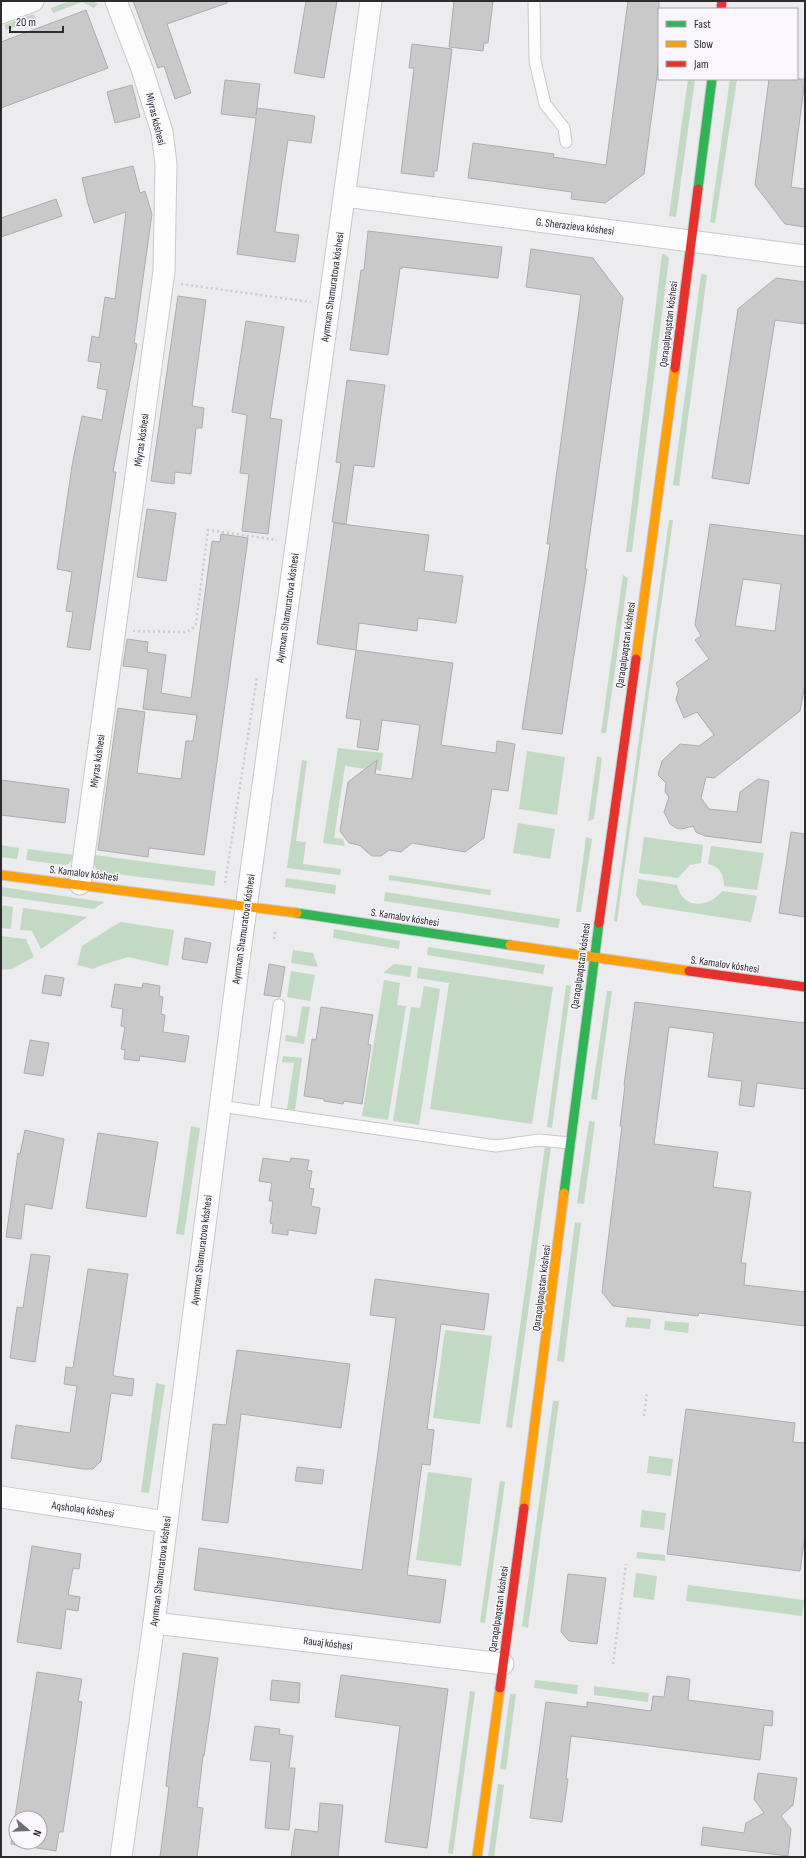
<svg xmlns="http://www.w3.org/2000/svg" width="806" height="1858" font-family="'Sofia Sans Condensed',sans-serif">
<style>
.green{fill:#c2d9c4}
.building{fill:#cac9c9;stroke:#aeadae;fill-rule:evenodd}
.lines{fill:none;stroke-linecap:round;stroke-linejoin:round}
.lane-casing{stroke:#c9c9cb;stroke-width:13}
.street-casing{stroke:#c9c9cb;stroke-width:23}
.fast-casing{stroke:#c9c9cb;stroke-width:11}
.slow-casing{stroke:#c9c9cb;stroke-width:11}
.jam-casing{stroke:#c9c9cb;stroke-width:11}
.path{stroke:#cbcbcc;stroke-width:2.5;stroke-dasharray:2 3;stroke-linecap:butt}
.lane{stroke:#fcfcfc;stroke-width:11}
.street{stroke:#fcfcfc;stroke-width:21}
.fast{stroke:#30b455;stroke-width:9}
.slow{stroke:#ff9f0a;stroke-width:9}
.jam{stroke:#e5322d;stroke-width:9}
.labels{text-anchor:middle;stroke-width:3;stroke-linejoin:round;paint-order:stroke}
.street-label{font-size:11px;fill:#2c2c2e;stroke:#f9f7fd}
</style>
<rect width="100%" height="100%" fill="#ecebee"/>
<g class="green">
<polygon points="70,1 93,1 98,4 94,8 82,2 53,13 51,8"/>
<polygon points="34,14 36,19 6,30 4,25"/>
<polygon points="688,79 695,79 676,217 669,216"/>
<polygon points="730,79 737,79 715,223 710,222"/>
<polygon points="662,254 665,254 669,258 632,552 626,552"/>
<polygon points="701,274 707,275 679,486 673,485"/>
<polygon points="669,520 673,520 617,922 614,921"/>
<polygon points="623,575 628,578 606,733 601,733"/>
<polygon points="338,748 383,753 381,771 345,766 334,838 343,839 345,846 323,843"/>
<polygon points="527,751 565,757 557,815 519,809"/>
<polygon points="597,756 602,758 594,819 588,821"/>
<polygon points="302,760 307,761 296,841 306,842 303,864 341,869 340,875 287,868"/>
<polygon points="518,823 555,829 550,859 513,853"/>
<polygon points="586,837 592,839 581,912 576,912"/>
<polygon points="644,837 703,845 701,863 690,865 678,878 639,873"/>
<polygon points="1,845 19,848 17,859 1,857"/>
<path d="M711 846 764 853 757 890 724 886C724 874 720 867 708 864Z"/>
<polygon points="28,849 74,855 69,864 64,865 26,860"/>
<path d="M94 855 216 871 214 886 99 872C94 867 93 863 94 855Z"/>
<polygon points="389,875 491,890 490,895 389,880"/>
<polygon points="286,878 336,885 335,894 285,887"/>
<path d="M638 879 677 885C682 909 708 909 722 891L757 896 751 922 642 905 636 895Z"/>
<polygon points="1,887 104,902 94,909 1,896"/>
<polygon points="385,892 560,919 558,928 384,901"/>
<polygon points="1,905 13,907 11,929 1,928"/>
<polygon points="23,908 87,917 41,949 32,931 20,930"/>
<polygon points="120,922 174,930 168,966 128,957 102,965 93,969 77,965 82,946"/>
<polygon points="334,929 400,941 399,949 333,938"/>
<polygon points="1,936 26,939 34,957 12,969 1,970"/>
<polygon points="428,947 545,965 543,974 427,955"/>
<polygon points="293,950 313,953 318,967 291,963"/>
<polygon points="394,964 412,966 410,977 383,973"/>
<polygon points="418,967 553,987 532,1124 430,1109 449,983 417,978"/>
<polygon points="291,971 315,975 310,1001 287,997"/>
<polygon points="384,980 400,983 397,1005 406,1006 388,1120 362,1116"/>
<polygon points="566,985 571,986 552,1128 547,1127"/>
<polygon points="424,986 440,989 419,1125 393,1121 411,1007 420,1008"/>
<polygon points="607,991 612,991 597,1100 591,1099"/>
<polygon points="302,1006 310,1007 304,1044 285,1041 286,1035 297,1037"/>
<polygon points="283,1056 302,1058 295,1110 287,1109 294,1063 282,1062"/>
<polygon points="589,1121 595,1122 584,1204 577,1203"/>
<polygon points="191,1126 200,1128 184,1235 176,1234"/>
<polygon points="545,1146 551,1147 512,1428 506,1427"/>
<polygon points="575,1222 581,1223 564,1362 557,1361"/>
<polygon points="627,1317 651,1319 650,1329 625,1327"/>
<polygon points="665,1321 689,1323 688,1333 664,1330"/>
<polygon points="445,1330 492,1336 480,1424 433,1418"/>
<polygon points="156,1383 165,1385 149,1493 141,1492"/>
<polygon points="553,1401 559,1401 528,1628 522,1626"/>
<polygon points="649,1456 673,1459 671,1476 647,1473"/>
<polygon points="428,1472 472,1478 461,1566 416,1560"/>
<polygon points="500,1481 505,1482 485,1623 480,1622"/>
<polygon points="642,1510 666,1513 664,1530 640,1527"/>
<polygon points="637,1552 665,1555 665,1561 636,1558"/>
<polygon points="636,1573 657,1576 654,1600 633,1597"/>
<polygon points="688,1585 804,1600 802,1616 686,1601"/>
<polygon points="535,1680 578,1685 577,1694 534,1688"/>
<polygon points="594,1686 649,1693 648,1702 594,1695"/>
<polygon points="470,1691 475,1692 453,1854 448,1853"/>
<polygon points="510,1694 516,1694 506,1770 500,1769"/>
<polygon points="498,1784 504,1785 494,1857 488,1857"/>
</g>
<g class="building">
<polygon points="133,1 227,1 227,3 167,24 191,93 175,99 164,66 158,68"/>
<polygon points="306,1 337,1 324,78 294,73"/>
<polygon points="454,1 493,1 488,43 484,43 483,51 449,47"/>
<polygon points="628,1 659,1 659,60 644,174 605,203 571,199 572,192 468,178 473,143 554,154 553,157 606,165"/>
<polygon points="86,10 108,68 1,108 1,42"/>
<polygon points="412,44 452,49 437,171 434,171 434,177 401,173 414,68 409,68"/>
<polygon points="769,79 805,79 791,187 805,189 805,227 785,224 755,185"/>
<polygon points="225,80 260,84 256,115 257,108 315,116 311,143 288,140 281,187 275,232 299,235 295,262 237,254 256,118 221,114"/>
<polygon points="132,85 140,117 115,123 107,92"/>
<polygon points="133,166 140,193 145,191 152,214 134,343 137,344 113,472 116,472 90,650 67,647 73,612 66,611 72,572 57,569 72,466 82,416 102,420 107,390 97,388 101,363 88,361 92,336 99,338 105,297 115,299 126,212 94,223 88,204 82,178"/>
<polygon points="56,199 62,216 1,237 1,218"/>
<polygon points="368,231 502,247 498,278 402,267 402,269 400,268 388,355 350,350 361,270 364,270"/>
<polygon points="531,249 593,258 623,298 585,569 587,569 562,734 522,729 550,544 547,544 581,295 526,287"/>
<polygon points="776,278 805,282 805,324 775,320 749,484 712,478 738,309"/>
<polygon points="178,296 206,300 192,406 204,408 202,428 196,428 191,474 175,472 174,484 151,481"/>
<polygon points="246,321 284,327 270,418 282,420 268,534 242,531 249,474 240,473 247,415 232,412"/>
<polygon points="347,380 385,385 374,467 354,465 346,524 332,522 341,463 336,462"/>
<polygon points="147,509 176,513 166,581 137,577"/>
<polygon points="334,523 429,535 424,571 463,576 456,623 418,618 417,631 359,623 356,650 317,644"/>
<path d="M710 524 805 536V684L800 711 714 778 706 777 701 798 709 809 737 812 740 792 758 779 769 781 761 843 705 836 696 832 693 826 682 829 676 828 670 824 664 812 669 797 665 792 666 783 658 775 662 761 680 744 699 746 714 735 697 712 684 718 676 699 679 689 676 683 709 659 695 640 701 636 695 625ZM743 579 781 584 775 631 735 626Z"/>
<polygon points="221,534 248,538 204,855 149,848 148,857 98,850 118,708 145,712 137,773 181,779 186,741 193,741 197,715 143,709 148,669 123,666 127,639 148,642 147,652 166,655 161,693 191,698 212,541 220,542"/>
<polygon points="356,650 453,663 441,745 496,753 497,741 515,744 508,791 492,789 484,838 465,852 412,843 401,852 389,850 381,856 372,856 359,845 349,843 340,831 348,782 377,760 375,774 412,779 420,725 382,720 378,750 357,747 361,720 346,718"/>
<polygon points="1,780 69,789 65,823 1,815"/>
<polygon points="791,832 805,834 805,917 779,913"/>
<polygon points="185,938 211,943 207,963 182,959"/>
<polygon points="269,964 285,967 280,997 264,995"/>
<polygon points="45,975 64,978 61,996 42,993"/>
<polygon points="143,983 160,986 159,996 163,997 161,1014 165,1015 163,1032 189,1036 185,1062 140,1056 139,1061 124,1059 125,1050 121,1049 125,1027 121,1026 123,1009 111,1007 115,984 142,988"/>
<polygon points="635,1002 805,1023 805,1089 757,1083 754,1107 739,1105 742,1081 708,1077 714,1033 669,1027 654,1144 718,1152 713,1187 751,1192 741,1263 746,1263 744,1285 805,1292 805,1326 699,1313 698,1316 613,1306 602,1292 622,1126 620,1126 625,1085 624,1085"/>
<polygon points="321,1007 373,1015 368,1044 371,1045 362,1104 344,1101 343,1104 324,1101 324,1099 304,1096 312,1039 316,1040"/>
<polygon points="30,1040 49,1043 43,1076 24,1073"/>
<polygon points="25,1130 64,1139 52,1209 25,1204 21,1239 6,1237 18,1153 20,1154"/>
<polygon points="98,1133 158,1142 146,1217 86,1208"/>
<polygon points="263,1158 290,1162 291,1158 309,1160 307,1170 312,1171 309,1188 314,1189 311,1206 320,1208 316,1234 288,1230 288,1235 272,1233 273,1224 270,1223 273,1201 269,1201 272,1183 259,1181"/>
<polygon points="31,1254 50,1256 35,1362 10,1358 17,1307 23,1308"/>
<polygon points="88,1269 128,1274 113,1374 114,1376 134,1379 132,1396 111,1393 101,1461 93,1469 83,1469 11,1458 16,1425 70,1433 77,1386 64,1384 66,1367 73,1368"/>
<polygon points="375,1279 489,1294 484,1330 441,1324 427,1429 434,1430 430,1465 422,1464 407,1575 446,1580 440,1623 194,1590 199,1548 362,1570 396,1318 370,1315"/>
<polygon points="237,1350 350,1364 341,1428 241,1414 228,1523 202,1520 213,1424 226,1425"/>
<polygon points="686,1409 795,1423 793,1442 805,1443 805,1535 800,1571 667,1554"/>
<polygon points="297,1467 324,1470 322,1484 295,1481"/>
<polygon points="32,1546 81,1554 79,1569 73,1568 68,1595 80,1597 78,1611 66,1609 61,1649 17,1642"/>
<polygon points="568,1574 606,1578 597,1644 569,1641 561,1632"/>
<polygon points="183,1653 218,1658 204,1756 203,1756 197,1807 203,1808 197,1857 160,1857 169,1787 166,1786 170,1751"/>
<path d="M37 1672 82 1679 78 1701 82 1702 72 1773 63 1832H59L56 1851 11 1844ZM16 1818H40V1842H16Z"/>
<polygon points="341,1675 448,1689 427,1848 385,1842 400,1726 335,1717"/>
<polygon points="667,1676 690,1679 688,1700 773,1711 772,1726 764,1725 760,1760 571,1736 566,1779 568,1779 562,1822 530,1818 546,1702 587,1707 587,1702 651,1711 653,1696 664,1697"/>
<polygon points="272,1680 300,1683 299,1703 270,1700"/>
<polygon points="255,1726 280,1729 279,1734 293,1736 289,1768 295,1768 289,1830 265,1828 271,1762 250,1760"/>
<polygon points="758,1773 797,1778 793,1805 781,1816 791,1829 788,1856 701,1845 703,1827 744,1833 746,1823 764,1813 754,1799"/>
<polygon points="320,1803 343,1805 338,1857 291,1857 295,1829 318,1832"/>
</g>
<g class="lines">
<defs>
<g id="lane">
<polyline points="534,1 535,61 545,104 564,128 566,142"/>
<polyline points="220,1106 496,1146 539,1140 570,1143"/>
<polyline points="264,1113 279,1005"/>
</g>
<g id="street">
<polyline points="1,13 33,1"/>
<polyline points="345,196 805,256"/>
<polyline points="80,884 164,271 166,164 162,132 142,69 116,1"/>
<polyline points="1,1497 166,1522"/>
<polyline points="154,1623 503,1664"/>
<polyline points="121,1857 154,1623 240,952 371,1"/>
</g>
<g id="fast">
<polyline points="698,189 712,79"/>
<polyline points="297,913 510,945"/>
<polyline points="564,1193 599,923"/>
</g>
<g id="slow">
<polyline points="636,659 675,368"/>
<polyline points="1,875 297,913"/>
<polyline points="510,945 689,971"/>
<polyline points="524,1508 564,1193"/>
<polyline points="477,1857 500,1688"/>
</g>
<g id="jam">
<polyline points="721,9 722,1"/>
<polyline points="675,368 698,189"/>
<polyline points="599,923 636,659"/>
<polyline points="689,971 805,987"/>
<polyline points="500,1688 524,1508"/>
</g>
</defs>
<use href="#lane" class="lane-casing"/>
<use href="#street" class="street-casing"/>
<use href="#fast" class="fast-casing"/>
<use href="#slow" class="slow-casing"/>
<use href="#jam" class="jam-casing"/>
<g class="path">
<polyline points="181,284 311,302"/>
<polyline points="133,631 184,632 191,630 196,624 208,530 277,540"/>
<polyline points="225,883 257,677"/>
<polyline points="274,939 275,931"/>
<polyline points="644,1416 647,1392"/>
<polyline points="613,1664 626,1564"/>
</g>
<use href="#lane" class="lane"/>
<use href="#street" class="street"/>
<use href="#fast" class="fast"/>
<use href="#slow" class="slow"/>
<use href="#jam" class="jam"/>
</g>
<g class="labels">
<g class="street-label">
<text transform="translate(156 119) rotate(76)" y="4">Miyras kóshesi</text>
<text transform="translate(575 226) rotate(7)" y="4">G. Sherazieva kóshesi</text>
<text transform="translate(332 287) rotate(-82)" y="4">Ayımxan Shamuratova kóshesi</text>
<text transform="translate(668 324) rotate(-83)" y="4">Qaraqalpaqstan kóshesi</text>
<text transform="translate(141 440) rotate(-82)" y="4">Miyras kóshesi</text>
<text transform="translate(287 608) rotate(-82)" y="4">Ayımxan Shamuratova kóshesi</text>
<text transform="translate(625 645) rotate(-82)" y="4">Qaraqalpaqstan kóshesi</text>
<text transform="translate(97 761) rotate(-82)" y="4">Miyras kóshesi</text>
<text transform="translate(84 873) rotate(7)" y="4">S. Kamalov kóshesi</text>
<text transform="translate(405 917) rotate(9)" y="4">S. Kamalov kóshesi</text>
<text transform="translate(243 929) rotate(-82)" y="4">Ayımxan Shamuratova kóshesi</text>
<text transform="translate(725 964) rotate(8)" y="4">S. Kamalov kóshesi</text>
<text transform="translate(580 966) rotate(-82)" y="4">Qaraqalpaqstan kóshesi</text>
<text transform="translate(201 1250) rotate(-83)" y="4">Ayımxan Shamuratova kóshesi</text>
<text transform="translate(541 1288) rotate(-83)" y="4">Qaraqalpaqstan kóshesi</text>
<text transform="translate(83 1509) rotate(8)" y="4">Aqsholaq kóshesi</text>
<text transform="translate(160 1571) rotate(-83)" y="4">Ayımxan Shamuratova kóshesi</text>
<text transform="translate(498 1609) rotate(-82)" y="4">Qaraqalpaqstan kóshesi</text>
<text transform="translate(328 1643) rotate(7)" y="4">Rauaj kóshesi</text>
</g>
</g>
<rect width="806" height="1858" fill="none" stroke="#2c2c2e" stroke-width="4"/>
<rect x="658" y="8" width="140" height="72" fill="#f9f7fd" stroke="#a7a6aa"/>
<rect x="666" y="21" width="20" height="6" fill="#30b455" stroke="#a7a6aa"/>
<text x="694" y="28" font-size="12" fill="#2c2c2e">Fast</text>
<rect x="666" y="41" width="20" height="6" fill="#ff9f0a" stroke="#a7a6aa"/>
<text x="694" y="48" font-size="12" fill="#2c2c2e">Slow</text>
<rect x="666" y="61" width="20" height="6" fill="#e5322d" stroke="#a7a6aa"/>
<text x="694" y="68" font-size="12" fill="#2c2c2e">Jam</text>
<g transform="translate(28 1830) rotate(109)"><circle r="19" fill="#f9f7fd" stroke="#a7a6aa"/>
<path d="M0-3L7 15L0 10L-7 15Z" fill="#6f6f71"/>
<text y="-6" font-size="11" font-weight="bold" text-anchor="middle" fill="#2c2c2e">N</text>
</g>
<path d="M10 26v6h53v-6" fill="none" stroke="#2c2c2e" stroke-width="2"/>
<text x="16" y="26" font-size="12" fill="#2c2c2e" stroke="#f9f7fd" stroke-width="3" paint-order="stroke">20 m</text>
</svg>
